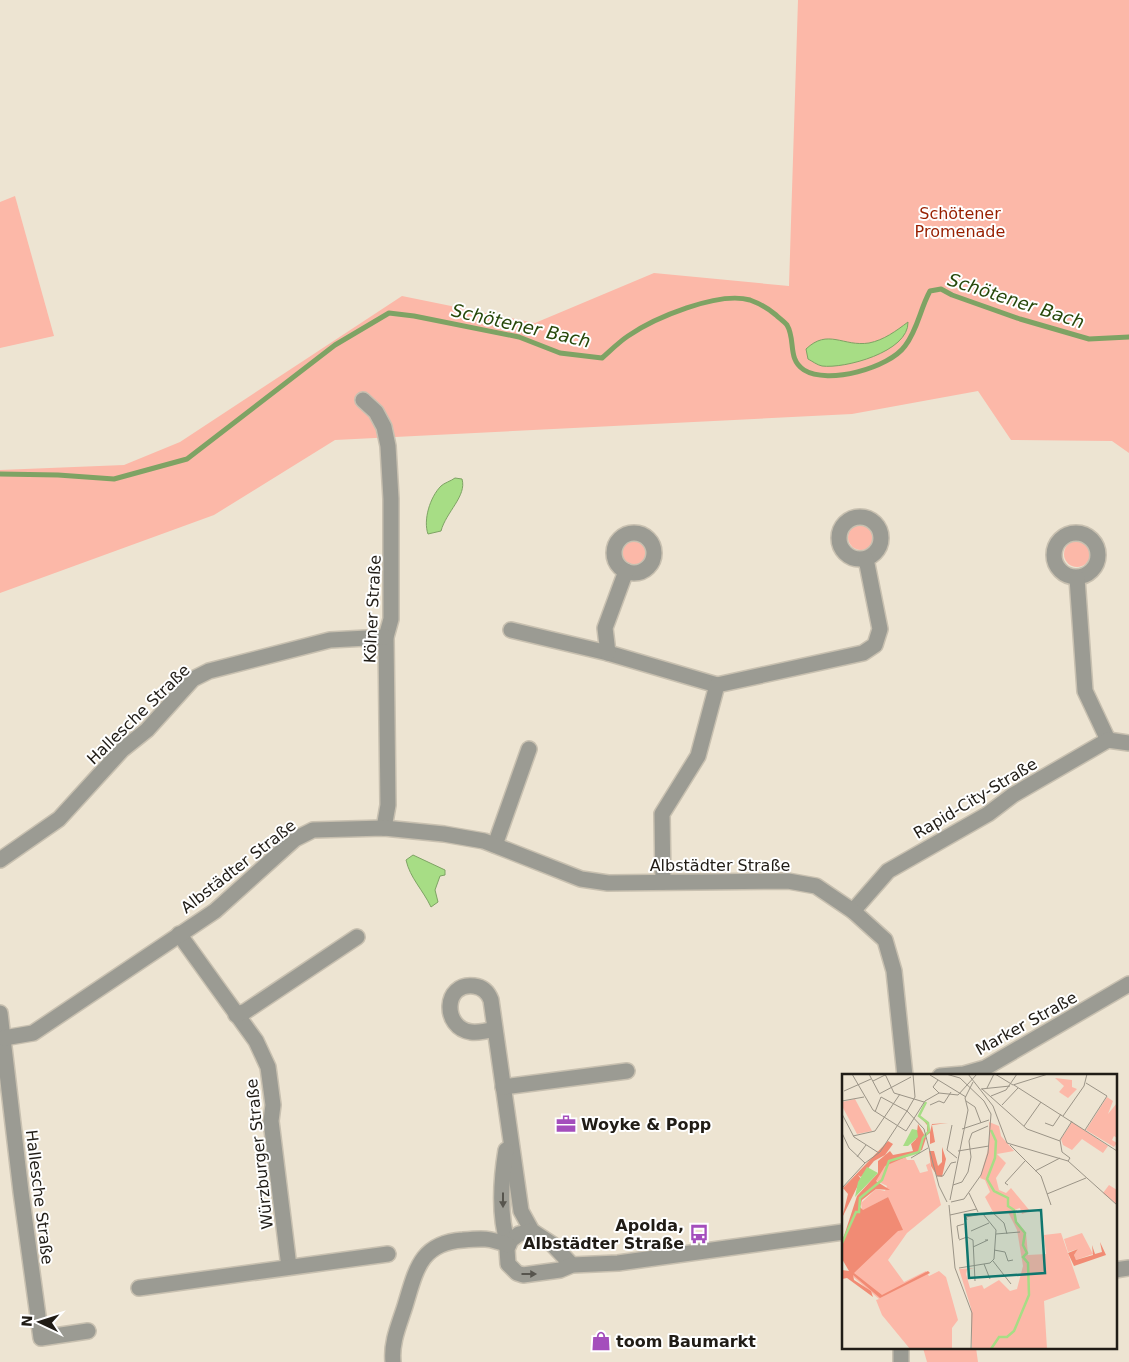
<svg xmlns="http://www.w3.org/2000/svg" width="1129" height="1362" font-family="'DejaVu Sans',sans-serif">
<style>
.green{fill:#fcb8a8}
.water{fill:#a7dd85;stroke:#7ea364}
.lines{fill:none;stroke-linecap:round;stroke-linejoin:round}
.stream{stroke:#7ea364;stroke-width:5}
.minor-casing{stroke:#c8c0b0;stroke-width:18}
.minor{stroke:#9b9b93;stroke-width:15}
.oneway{fill:#57554e}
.labels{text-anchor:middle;stroke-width:4;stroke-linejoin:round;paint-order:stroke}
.park-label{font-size:16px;fill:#971f00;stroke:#fff}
.street-label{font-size:16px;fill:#201c16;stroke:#fff}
.poi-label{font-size:16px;font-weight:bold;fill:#201c16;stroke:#fff;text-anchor:start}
.water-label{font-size:18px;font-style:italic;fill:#27480a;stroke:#fff}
.inset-river{fill:none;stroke:#a7dd85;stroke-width:2.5}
.inset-road{fill:none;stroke:#9b9487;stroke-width:1}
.view{fill:#0f766e;fill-opacity:0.15;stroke:#0f766e;stroke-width:2.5}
.inset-edge{fill:none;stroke:#201c16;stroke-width:2.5}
</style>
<rect width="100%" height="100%" fill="#ede4d2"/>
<g class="green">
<polygon points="798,0 1129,0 1129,453 1112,441 1011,440 978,391 852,414 335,440 214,515 0,593 0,470 124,465 180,442 402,296 535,323 654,273 789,286"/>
<polygon points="15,196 54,336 0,348 0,202"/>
<circle cx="861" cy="537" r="13"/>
<circle cx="635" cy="553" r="13"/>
<circle cx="1077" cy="554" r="13"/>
<polygon points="923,1348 976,1348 978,1362 927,1362"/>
</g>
<g class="water">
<path d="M908 322C909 352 844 369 822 366 817 365 812 361 808 359L806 349C828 328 843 347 869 343 884 340 896 331 908 322Z"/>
<path d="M455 478 462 479C467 496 446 512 441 531L428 534C423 520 430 497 441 486 444 483 451 481 455 478Z"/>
<path d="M413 855 445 870V875L440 876 435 890 438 902 431 907C423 890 410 878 406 860Z"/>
</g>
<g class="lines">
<path class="stream" d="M0 474 58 475 114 479 187 459 335 345 389 313 414 316 519 337 560 353 602 358C610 351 619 342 628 336 654 318 718 291 750 300 758 303 769 309 776 315 779 318 785 322 787 325 796 340 787 359 804 370 828 385 889 368 905 346 918 329 920 309 930 291L941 289 952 295 1020 319 1089 339 1129 337"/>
<defs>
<g id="minor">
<polyline points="363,400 376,412 384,427 388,446 391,499 391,619 386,637 388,805 384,828"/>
<circle cx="860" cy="538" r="21"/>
<circle cx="1076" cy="555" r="22"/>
<circle cx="634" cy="553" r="20"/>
<polyline points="1077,578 1085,691 1108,740"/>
<polyline points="511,630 608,653 717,685"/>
<polyline points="608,653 605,628 626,571"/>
<polyline points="495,845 529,749"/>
<polyline points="0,860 59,819 122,750 147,730 193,679 209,671 330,640 386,637"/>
<polyline points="663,882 662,814 698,756 717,685 863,653 875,645 880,629 866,559"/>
<polyline points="853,911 888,871 988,814 1013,795 1108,740 1129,743"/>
<polyline points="179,934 256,1041 268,1067 273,1105 271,1121 289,1267"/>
<polyline points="0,1013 21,1192 41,1338 88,1331"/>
<polyline points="236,1015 246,1011 357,937"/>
<path d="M495 1029C487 1031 479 1033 471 1032 442 1028 443 982 474 986 483 987 488 992 491 1000L521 1211 532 1231 552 1244 572 1265"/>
<polyline points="4,1038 33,1033 215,911 295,839 313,830 384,828 444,834 484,841 581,879 608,883 788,881 816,886 853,911 885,940 894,971 905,1076"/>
<polyline points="940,1076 964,1074 985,1068 1129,984"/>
<polyline points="503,1087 627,1071"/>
<path d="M506 1150C501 1180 499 1216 508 1245"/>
<polyline points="532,1231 519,1234 511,1240 507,1249 508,1264 517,1273 523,1275 560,1270 572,1265 618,1263 843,1232"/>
<polyline points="1115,1270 1129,1268"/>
<polyline points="139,1288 388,1254"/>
<polyline points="901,1348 901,1362"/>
<path d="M393 1362C391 1342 399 1325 405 1306 416 1270 420 1243 463 1240 483 1238 489 1238 508 1245"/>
</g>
</defs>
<use href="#minor" class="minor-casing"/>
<use href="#minor" class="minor"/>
</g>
<defs><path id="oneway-solid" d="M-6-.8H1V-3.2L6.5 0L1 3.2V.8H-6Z" transform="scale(1.25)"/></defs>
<g class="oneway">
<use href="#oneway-solid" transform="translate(503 1200) rotate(90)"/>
<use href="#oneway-solid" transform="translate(529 1274)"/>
</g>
<defs>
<symbol id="office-bare" viewBox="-9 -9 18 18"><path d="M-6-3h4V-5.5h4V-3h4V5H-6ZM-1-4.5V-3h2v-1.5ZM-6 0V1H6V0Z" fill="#a44ebc" stroke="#fff" stroke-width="2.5" paint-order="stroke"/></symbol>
<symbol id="bus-bare" viewBox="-9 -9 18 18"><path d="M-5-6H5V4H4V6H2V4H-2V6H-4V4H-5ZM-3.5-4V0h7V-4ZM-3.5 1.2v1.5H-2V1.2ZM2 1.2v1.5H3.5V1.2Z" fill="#a44ebc" stroke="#fff" stroke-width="2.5" paint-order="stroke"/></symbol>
<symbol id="shop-bare" viewBox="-9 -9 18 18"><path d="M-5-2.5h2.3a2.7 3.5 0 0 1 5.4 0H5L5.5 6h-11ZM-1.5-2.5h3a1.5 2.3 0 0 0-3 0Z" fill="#a44ebc" stroke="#fff" stroke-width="2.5" paint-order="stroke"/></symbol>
</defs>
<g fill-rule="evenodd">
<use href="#office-bare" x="552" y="1110" width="28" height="28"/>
<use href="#bus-bare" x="685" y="1220" width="28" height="28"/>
<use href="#shop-bare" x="587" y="1327" width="28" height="28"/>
</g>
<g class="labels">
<g class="park-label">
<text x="960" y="219">Schötener<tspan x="960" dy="18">Promenade</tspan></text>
</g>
<g class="street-label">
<text transform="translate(372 609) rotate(-87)" y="6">Kölner Straße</text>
<text transform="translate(138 714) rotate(-44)" y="6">Hallesche Straße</text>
<text transform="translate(975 798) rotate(-31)" y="6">Rapid-City-Straße</text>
<text x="720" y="871">Albstädter Straße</text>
<text transform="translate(238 866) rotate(-38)" y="6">Albstädter Straße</text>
<text transform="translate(1026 1023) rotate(-29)" y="6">Marker Straße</text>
<text transform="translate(259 1154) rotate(-96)" y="6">Würzburger Straße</text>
<text transform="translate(40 1197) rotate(83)" y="6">Hallesche Straße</text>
</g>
<g class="poi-label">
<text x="581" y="1130">Woyke &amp; Popp</text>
<text x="684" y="1231" text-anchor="end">Apolda,<tspan x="684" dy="18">Albstädter Straße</tspan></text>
<text x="616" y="1347">toom Baumarkt</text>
</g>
<g class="water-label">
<text transform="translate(1016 301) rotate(18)" y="6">Schötener Bach</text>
<text transform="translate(521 326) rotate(13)" y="6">Schötener Bach</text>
</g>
</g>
<g transform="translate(842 1074)">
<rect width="275" height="275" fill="#ede4d2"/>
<path d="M213 4 230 6V13L235 15 226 24 217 18 222 12ZM265 23 271 27 266 40 275 29V64L272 62 270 66 275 69 272 73 244 56ZM13 25 30 57 15 60 0 32V28ZM147 48 157 52 159 62 172 77 155 80 164 89 154 104 157 116 164 119 169 114 188 137 180 140 178 134 172 136 173 145 184 159 186 181 204 180 202 161 219 159 238 214 202 227 205 275H130L129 234 117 195 132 194 125 196 124 200 128 214 140 211 142 215 157 206 168 217 175 215 181 192 175 156 166 138H151L143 123 148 118 143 106 138 104 147 72ZM230 48 266 72 261 79 240 65 230 76 221 71 219 65ZM62 80 65 86H72L78 99 86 97 84 91 88 89 99 131 65 159 46 186 62 208 84 197 87 202 97 197 104 203 116 246 110 254V275H68L40 241 34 226 37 225 9 201 46 123 20 137 19 129 34 115 43 117 45 112 33 106 38 93ZM267 111 275 116 274 130 261 119ZM240 159 251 180 234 186 232 181 236 175 226 178 222 165Z" fill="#fcb8a8"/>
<path d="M77 41 86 48 88 58 90 50 106 49 90 51 93 68 88 70V59L85 61V51ZM76 50 84 64 80 76 43 92 34 107 48 116 34 115 20 126 18 133 21 136 46 123 61 156 56 157 12 199 40 221 86 197 88 199 38 224 11 201 12 206 29 217 31 223 5 204 0 205V196L7 197 0 185V168L15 122 36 99V87L48 77 51 81 71 77 69 70 74 65ZM46 67 51 70 43 81 32 87 19 103 16 101 19 105 0 144 6 120 1 114ZM100 73 104 85 100 103 95 102 89 92 87 77H92L96 92 100 88ZM258 168 264 181 232 192 226 179 236 175 232 181 234 186 251 181 250 171 253 180 260 178Z" fill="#f18b74"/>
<path d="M70 55 75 56 76 63 66 72H61ZM25 93 36 99 13 123 16 108Z" fill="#a7dd85"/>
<path class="inset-river" d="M0 169 14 138H17L18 124 40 106 47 87 77 78 81 64 87 57 86 49 77 42 84 28M149 275 157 263H165L172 257 187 221 186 189 181 183 185 179 181 171 183 159 174 148 172 136 166 132V124L152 117 145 105 153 84 154 67 149 56"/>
<path class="inset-road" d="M10 0 31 36 64 57 83 27 97 19M27 0 37 19M43 0 52 19 82 28M71 0 73 23 65 37 82 55 97 112 105 128M104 0 118 4 142 27 149 40 146 79 139 101 122 125 109 128M126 0 151 32 165 69 226 87 275 131M153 0 171 11 206 0M88 1 124 23M96 6 91 13 97 19M31 7 45 0M172 11 275 77M145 14 152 0M139 15 168 12M140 15 185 55 218 67M2 17 29 5M97 19 116 21M37 20 69 3M116 21 135 0M149 22 164 16 175 0M0 27 22 23M124 27 133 33 139 49M88 31 97 27 102 29 109 18M160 31 176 14M33 38 39 23M0 40 12 63 37 79M221 42 242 12 245 0M203 49 211 52 219 40M110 51 105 76 115 84M182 52 199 28M120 55 147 46M243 56 265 22 244 9M0 59 7 74 23 89M11 62 33 57 58 20M168 71 199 102 209 131M116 77 147 72M15 83 24 71M69 84 86 74M226 87 228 84 220 78 218 66 230 47M193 97 218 84M94 102H101L109 89 114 88M111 111 120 108 126 98 129 83 127 67 130 59 146 52M166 111 163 109 183 87M0 114 23 89 38 78 65 37 39 23M127 119 136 138M205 120 244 104M108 126 126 36 123 24 131 8M107 131 113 194 130 239 129 275M108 141 135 135M125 146 124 143 150 138 162 149 165 160M129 157 147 149M154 160 178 158M117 165 115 152 122 150M117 166 125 163 131 166 133 207M131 173 146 166H143M152 176 163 178 166 187 171 186M151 187 169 210M142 190 148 205M117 194 148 189 152 185 154 156 141 140"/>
<path class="view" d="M199 136 203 199 127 204 123 141Z"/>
<rect width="275" height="275" class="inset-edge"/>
</g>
<g transform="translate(40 1322) rotate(274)" stroke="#ffffff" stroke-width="4" paint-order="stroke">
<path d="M0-4L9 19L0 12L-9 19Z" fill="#201c16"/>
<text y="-8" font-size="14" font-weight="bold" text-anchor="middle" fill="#201c16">N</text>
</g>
</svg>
